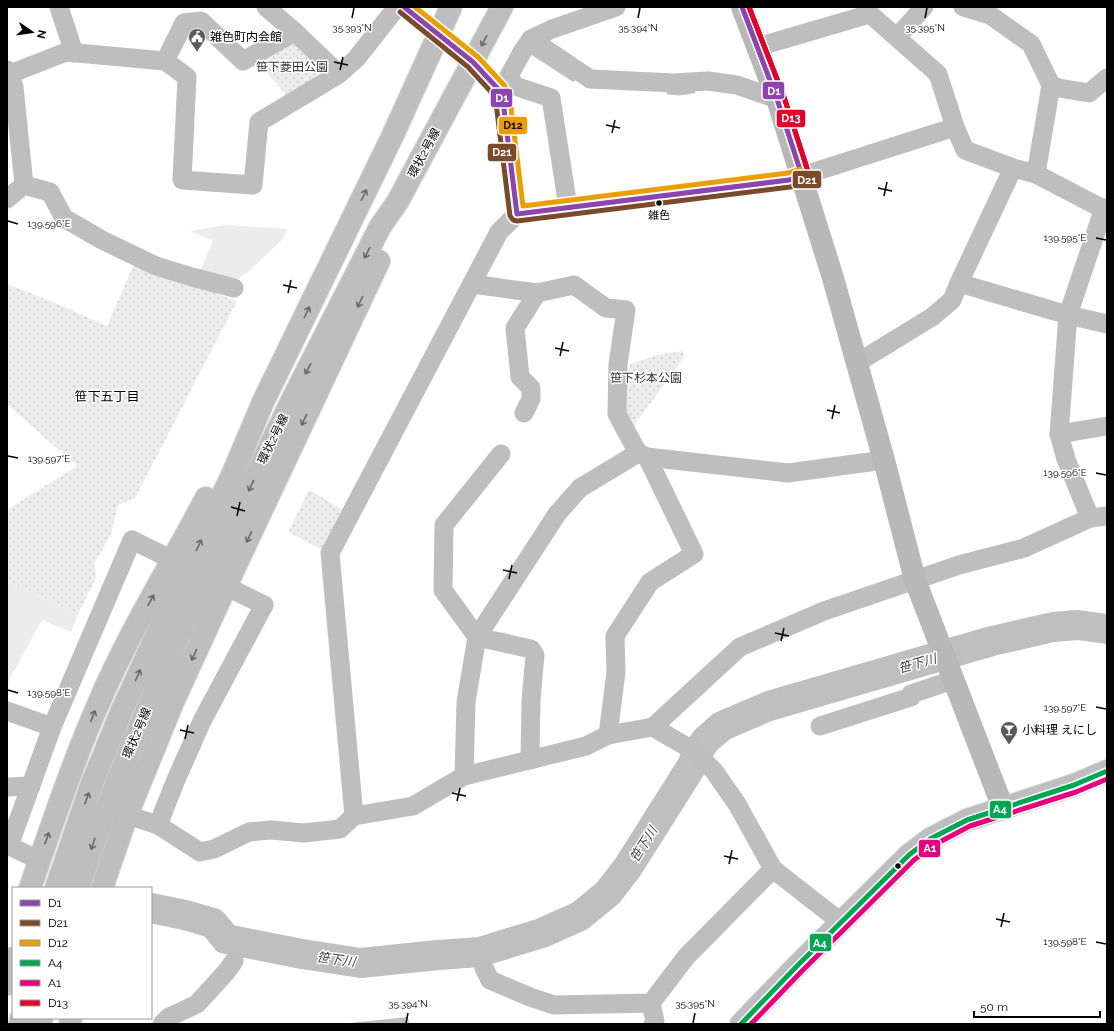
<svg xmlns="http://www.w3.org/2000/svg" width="1114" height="1031" font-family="Raleway,'Noto Sans JP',sans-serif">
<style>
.grass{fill:#ececec}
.park{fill:url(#park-dots)}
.water{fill:#bfbfbf}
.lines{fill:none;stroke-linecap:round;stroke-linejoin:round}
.stream{stroke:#bfbfbf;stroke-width:5}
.river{stroke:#bfbfbf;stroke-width:30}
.primary-casing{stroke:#dbdbdb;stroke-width:24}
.street{stroke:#bebebe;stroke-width:19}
.secondary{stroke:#b8b8b8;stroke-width:22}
.primary{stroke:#bebebe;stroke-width:22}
.street-bridge{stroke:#bebebe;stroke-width:19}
.bus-1-casing{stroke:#fff;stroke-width:8}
.bus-2-casing{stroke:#fff;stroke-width:8}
.bus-3-casing{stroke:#fff;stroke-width:8}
.bus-4-casing{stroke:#fff;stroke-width:8}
.bus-5-casing{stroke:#fff;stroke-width:8}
.bus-6-casing{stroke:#fff;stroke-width:8}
.bus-1{stroke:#8e44ad;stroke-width:5}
.bus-2{stroke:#7a4b2a;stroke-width:5}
.bus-3{stroke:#eb9e00;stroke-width:5}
.bus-4{stroke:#00a651;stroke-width:5}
.bus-5{stroke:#e5007d;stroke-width:5}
.bus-6{stroke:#e4002b;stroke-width:5}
.oneway{stroke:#686868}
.ticks{fill:none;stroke:#000;stroke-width:1.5}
.bus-dot{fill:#000;stroke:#fff;stroke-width:1.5}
.labels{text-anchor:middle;stroke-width:3;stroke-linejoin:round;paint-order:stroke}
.bus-label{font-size:11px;fill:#000;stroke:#fff}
.poi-label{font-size:12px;fill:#000;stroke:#fff;text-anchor:start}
.park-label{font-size:12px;fill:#333;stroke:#fff}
.street-label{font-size:12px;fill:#000;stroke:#fff}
.neighbourhood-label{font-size:13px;fill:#000;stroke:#fff}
.water-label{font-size:13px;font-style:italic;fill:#444;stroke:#fff}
.ticks-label{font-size:10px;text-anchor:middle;fill:#000;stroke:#fff;stroke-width:3;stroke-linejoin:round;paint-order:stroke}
.line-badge{stroke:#fff;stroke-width:1.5}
.badge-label{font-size:11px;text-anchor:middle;font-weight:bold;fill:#fff}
.pale-badge-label{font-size:11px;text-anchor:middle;font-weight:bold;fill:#111}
</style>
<defs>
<pattern id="park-dots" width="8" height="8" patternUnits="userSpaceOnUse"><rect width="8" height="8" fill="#ececec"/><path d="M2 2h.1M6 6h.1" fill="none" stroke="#c9c9c9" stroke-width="1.8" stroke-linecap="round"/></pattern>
</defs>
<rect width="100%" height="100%" fill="#fff"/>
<g class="grass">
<polygon points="226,225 288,229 281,241 249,271 232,283 199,273 213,241 190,231"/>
<polygon points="7,581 78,614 71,632 42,620 7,684"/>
</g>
<g class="park">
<polygon points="294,40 328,72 287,96 257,61"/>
<polygon points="134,264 237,301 135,498 118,505 111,534 94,564 96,578 78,614 7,581 7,510 77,466 7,404 7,284 48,300 107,326"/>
<polygon points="682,351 684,357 633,427 626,411 626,387 630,364 657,355"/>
<polygon points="309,490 342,509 321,549 288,532"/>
</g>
<polygon class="water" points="408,1017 409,1024 339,1024"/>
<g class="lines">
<g class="stream">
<polyline points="530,51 573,79"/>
<polyline points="669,92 679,93 693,91"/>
</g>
<polyline class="river" points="151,908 185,915 213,923 226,939 302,954 361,963 438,955 480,952 542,933 580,916 608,893 628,867 693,764 696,754 706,740 722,726 769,706 992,641 1053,627 1078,625 1107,629"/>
<defs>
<g id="primary">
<path d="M30 888C52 825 73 761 100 700 130 630 171 565 206 498"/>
<polyline points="56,888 91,786 122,710 169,608 233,473 263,402 392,137 451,7"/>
<polyline points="78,888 105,812 132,744 177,640 291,402 380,227 398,201 502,7"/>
<polyline points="102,888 127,815 173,702 234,569 379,261"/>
<polyline points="7,984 13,958"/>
<polyline points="20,1024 21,1018"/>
<polyline points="40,1024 42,1018"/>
<polyline points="70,1024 71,1018"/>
<polyline points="741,1024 797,966 909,855 930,839 967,820 1074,785 1107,771"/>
</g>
</defs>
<use href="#primary" class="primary-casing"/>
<g class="street">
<polyline points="59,7 74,53"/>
<polyline points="266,7 295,32 339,74"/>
<polyline points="404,7 473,62 499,90 503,101 517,214 789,180 955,127"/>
<polyline points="963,7 990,15 1031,44 1051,85 1059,88 1089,93 1107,78"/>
<polyline points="897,37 924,7"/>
<polyline points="531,39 590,79 674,83 708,81 737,85 777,99"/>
<polyline points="757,47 870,14 938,74 955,127 965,150 1013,168"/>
<polyline points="165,61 184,23 201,21 243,61 295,32"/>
<polyline points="7,70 10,74 14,87 24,185"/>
<polyline points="10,74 66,52 165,61 187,77 182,180 253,185 259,122 339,74 356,59 397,7"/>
<polyline points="1036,174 1107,211"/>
<polyline points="7,199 24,185 50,192 64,218 102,240 156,266 192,277 234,288"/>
<polyline points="568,207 551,98 515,86 509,76 522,52 531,39 552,29 616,7"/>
<polyline points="959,283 1068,315 1107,324"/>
<polyline points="472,284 537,293 574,285 606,308 626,310 618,364 617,414 638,453 647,457 788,473 884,460"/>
<polyline points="857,363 932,317 952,300 959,283 1013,168 1036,174 1051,85"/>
<polyline points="524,413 531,399 531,388 520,377 515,328 537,293"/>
<polyline points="1059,434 1107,426"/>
<polyline points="501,454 444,525 443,590 477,637 531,649 535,655 531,700 530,760"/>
<polyline points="1090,518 1066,459 1059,434 1068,315 1104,208"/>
<polyline points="7,711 52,727"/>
<polyline points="820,726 911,697 911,694 953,680"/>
<polyline points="653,727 740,647 824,611 959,565 1024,548 1090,518 1107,516"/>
<polyline points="608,735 616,672 615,636 650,582 694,554 647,457"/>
<polyline points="464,776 466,702 477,637 557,514 580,488 638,453"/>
<polyline points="7,787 31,786"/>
<polyline points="127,815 158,825 200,852 214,849 249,832 271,830 304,833 340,829 354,816 330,553 499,232 517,214"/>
<polyline points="354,816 413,806 464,776 586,746 608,735 653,727 694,751 714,771 737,804 773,869 842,923"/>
<polyline points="158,825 175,782 202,721 264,605"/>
<polyline points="39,860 9,846 52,727 132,540"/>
<polyline points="484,968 490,980 530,997 554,1005 651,1003 686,957 773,869"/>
<polyline points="651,1003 655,1021 653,1024"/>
<polyline points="162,1024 169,1017 197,1004 227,971 234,961"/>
</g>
<polyline class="secondary" points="742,7 777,99 833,278 884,460 915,580 1003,808"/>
<use href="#primary" class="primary"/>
<polyline class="street-bridge" points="132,540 264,605"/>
<defs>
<g id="bus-1">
<polyline points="404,7 473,62 499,90 503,101 517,214 789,180 802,176"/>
<polyline points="742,7 777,99 802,176"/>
</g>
<path id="bus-2" d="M400 12 468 67 493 94 496 103 510 216 513 220 517 221 790 187C798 185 808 184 809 175L784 97 749 7"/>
<polyline id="bus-3" points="415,7 478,57 505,86 510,100 523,206 788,173 800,169"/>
<polyline id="bus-4" points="741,1024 797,966 909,855 930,839 967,820 1074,785 1107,771"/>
<polyline id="bus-5" points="751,1024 802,971 914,860 934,845 970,826 1076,792 1107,779"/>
<polyline id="bus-6" points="749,7 784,97 809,174"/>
</defs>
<use href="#bus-1" class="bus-1-casing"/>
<use href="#bus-2" class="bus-2-casing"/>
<use href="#bus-3" class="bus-3-casing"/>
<use href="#bus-4" class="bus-4-casing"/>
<use href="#bus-5" class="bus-5-casing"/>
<use href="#bus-6" class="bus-6-casing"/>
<use href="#bus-1" class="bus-1"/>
<use href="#bus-2" class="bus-2"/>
<use href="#bus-3" class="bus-3"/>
<use href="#bus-4" class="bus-4"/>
<use href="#bus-5" class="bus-5"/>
<use href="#bus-6" class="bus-6"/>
</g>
<defs><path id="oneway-shaft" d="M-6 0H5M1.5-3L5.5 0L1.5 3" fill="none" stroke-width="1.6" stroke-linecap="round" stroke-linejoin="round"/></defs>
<g class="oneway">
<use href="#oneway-shaft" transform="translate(484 41) rotate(117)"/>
<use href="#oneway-shaft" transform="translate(364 195) rotate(-64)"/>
<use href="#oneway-shaft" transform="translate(367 253) rotate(117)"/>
<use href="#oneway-shaft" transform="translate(360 302) rotate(115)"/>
<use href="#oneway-shaft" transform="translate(307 312) rotate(-64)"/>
<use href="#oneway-shaft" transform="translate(308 369) rotate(117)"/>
<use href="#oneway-shaft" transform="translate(304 420) rotate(115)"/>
<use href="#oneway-shaft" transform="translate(251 486) rotate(115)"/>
<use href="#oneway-shaft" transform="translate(249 537) rotate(115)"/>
<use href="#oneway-shaft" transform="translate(199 545) rotate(-64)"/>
<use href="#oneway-shaft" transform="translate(151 600) rotate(-61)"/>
<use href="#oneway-shaft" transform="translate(194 655) rotate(115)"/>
<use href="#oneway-shaft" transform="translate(138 675) rotate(-66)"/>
<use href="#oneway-shaft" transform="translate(93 716) rotate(-68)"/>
<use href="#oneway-shaft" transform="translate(87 798) rotate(-70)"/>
<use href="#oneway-shaft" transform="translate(47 838) rotate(-71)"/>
<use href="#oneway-shaft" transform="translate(93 844) rotate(109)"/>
</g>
<path class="ticks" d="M352 18 354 8M638 18 640 8M925 18 927 8M334 62 348 65M340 70 343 57M606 125 620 128M612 133 615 120M878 188 892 191M884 196 887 182M8 221 18 224M1096 238 1106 240M283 285 297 288M288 293 291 280M555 348 569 351M560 356 563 342M827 410 840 413M832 419 835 405M8 456 18 458M1096 473 1106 475M231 507 245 511M237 516 240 502M503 570 517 573M509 579 512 565M775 633 789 636M781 641 784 628M8 690 18 693M1096 707 1106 709M180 730 194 733M185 739 188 725M452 793 466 796M457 801 460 788M724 856 738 859M729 864 732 850M996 919 1010 922M1001 927 1004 913M1096 942 1106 944M406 1023 408 1013M693 1023 695 1013"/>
<defs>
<symbol id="civic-pin" viewBox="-11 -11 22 30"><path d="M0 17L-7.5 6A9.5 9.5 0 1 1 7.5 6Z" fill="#595959" stroke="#fff"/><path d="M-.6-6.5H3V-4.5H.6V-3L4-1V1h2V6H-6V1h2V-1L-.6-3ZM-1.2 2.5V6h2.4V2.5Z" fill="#fff"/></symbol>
<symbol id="bar-pin" viewBox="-11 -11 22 30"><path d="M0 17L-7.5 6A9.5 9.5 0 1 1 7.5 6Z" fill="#595959" stroke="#fff"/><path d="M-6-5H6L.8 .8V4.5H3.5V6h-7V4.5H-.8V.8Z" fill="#fff"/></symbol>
</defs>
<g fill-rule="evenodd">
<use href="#civic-pin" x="187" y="27" width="20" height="27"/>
<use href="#bar-pin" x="999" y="720" width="20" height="27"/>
</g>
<g class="bus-dot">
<circle cx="659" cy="203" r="3.5"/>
<circle cx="898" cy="866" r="3.5"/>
</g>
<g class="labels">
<g class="bus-label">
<text x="659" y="219">雑色</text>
</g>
<g class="poi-label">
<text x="210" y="41">雑色町内会館</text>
<text x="1022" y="734">小料理 えにし</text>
</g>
<g class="park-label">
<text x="292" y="71">笹下菱田公園</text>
<text x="646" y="382">笹下杉本公園</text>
</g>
<g class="street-label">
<text transform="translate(424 153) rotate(-62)" y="4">環状2号線</text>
<text transform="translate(273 439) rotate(-64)" y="4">環状2号線</text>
<text transform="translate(137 733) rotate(-67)" y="4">環状2号線</text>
</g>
<g class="neighbourhood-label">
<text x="107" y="401">笹下五丁目</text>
</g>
<g class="water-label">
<text transform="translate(917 663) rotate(-16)" y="5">笹下川</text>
<text transform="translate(643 844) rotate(-58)" y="5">笹下川</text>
<text transform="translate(336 959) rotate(8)" y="5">笹下川</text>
</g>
</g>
<g class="ticks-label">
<text x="352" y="31">35.393°N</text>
<text x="638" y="31">35.394°N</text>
<text x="925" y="31">35.395°N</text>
<text x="49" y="227">139.596°E</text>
<text x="1065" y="241">139.595°E</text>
<text x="49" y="462">139.597°E</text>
<text x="1065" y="476">139.596°E</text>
<text x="49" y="696">139.598°E</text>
<text x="1065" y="711">139.597°E</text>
<text x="1065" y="945">139.598°E</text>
<text x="408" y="1007">35.394°N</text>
<text x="695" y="1007">35.395°N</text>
</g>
<g class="line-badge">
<rect x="762" y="81" width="23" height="19" rx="4" fill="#8e44ad"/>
<rect x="490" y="88" width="23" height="20" rx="4" fill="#8e44ad"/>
<rect x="776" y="109" width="30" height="19" rx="4" fill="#e4002b"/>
<rect x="498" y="116" width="30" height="19" rx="4" fill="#eb9e00"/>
<rect x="487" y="143" width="30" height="19" rx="4" fill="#7a4b2a"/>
<rect x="792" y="170" width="30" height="19" rx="4" fill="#7a4b2a"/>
<rect x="989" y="800" width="23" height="19" rx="4" fill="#00a651"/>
<rect x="918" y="839" width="23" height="19" rx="4" fill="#e5007d"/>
<rect x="809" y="933" width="23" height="19" rx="4" fill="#00a651"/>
</g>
<g class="badge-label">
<text x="774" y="95">D1</text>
<text x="502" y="102">D1</text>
<text x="791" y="122">D13</text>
<text x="502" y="156">D21</text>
<text x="807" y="184">D21</text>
<text x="1000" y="813">A4</text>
<text x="930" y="852">A1</text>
<text x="820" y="947">A4</text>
</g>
<g class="pale-badge-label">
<text x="513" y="129">D12</text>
</g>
<rect width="1114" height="1031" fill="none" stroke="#000000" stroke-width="16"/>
<rect x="12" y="887" width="140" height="132" fill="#ffffff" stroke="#999999"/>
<rect x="20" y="900" width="20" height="6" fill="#8e44ad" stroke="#999999"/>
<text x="48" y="907" font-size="12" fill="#000000">D1</text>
<rect x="20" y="920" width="20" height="6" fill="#7a4b2a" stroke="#999999"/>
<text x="48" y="927" font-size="12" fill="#000000">D21</text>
<rect x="20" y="940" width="20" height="6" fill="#eb9e00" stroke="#999999"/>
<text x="48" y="947" font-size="12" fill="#000000">D12</text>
<rect x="20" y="960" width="20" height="6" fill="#00a651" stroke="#999999"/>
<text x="48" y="967" font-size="12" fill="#000000">A4</text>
<rect x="20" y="980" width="20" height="6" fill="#e5007d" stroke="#999999"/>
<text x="48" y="987" font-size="12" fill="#000000">A1</text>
<rect x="20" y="1000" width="20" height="6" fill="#e4002b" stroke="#999999"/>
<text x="48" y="1007" font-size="12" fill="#000000">D13</text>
<g transform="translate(32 32) rotate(103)" stroke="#ffffff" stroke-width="3" paint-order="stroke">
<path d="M0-3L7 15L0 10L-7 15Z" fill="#000000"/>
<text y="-6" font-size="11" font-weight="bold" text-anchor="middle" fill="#000000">N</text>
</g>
<path d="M974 1011v6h126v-6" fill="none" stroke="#000000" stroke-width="2"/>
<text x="980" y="1011" font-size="12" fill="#000000" stroke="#ffffff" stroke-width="3" paint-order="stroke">50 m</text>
</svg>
